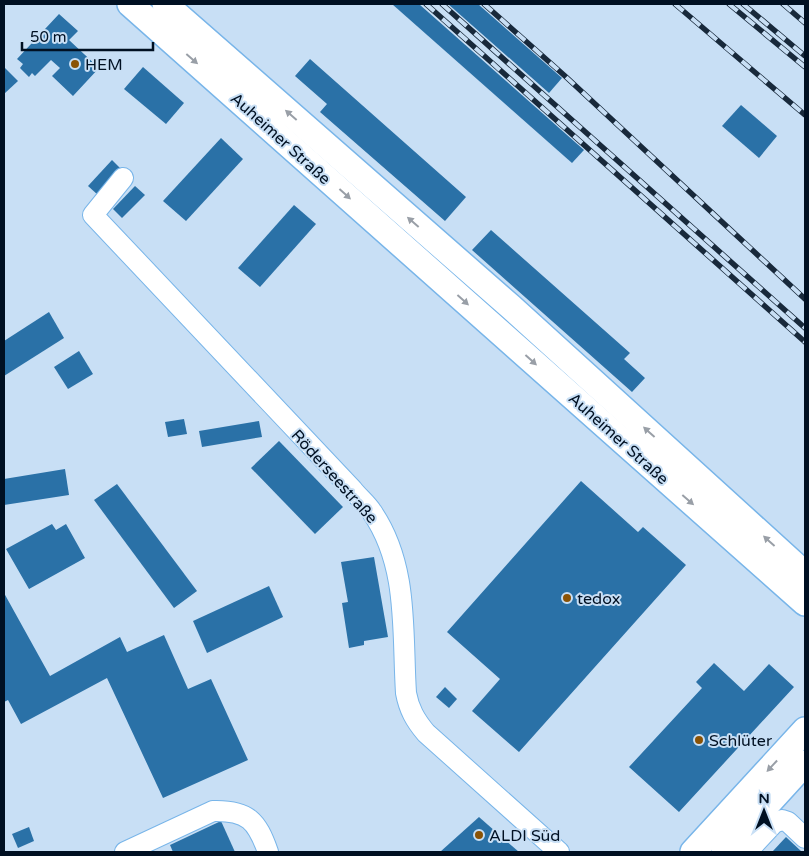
<svg xmlns="http://www.w3.org/2000/svg" width="809" height="856" font-family="'Varela Round',sans-serif">
<style>
.building{fill:#2a71a7}
.lines{fill:none;stroke-linecap:round;stroke-linejoin:round}
.minor-casing{stroke:#78b5e9;stroke-width:22}
.major-casing{stroke:#78b5e9;stroke-width:28}
.minor{stroke:#fff;stroke-width:20}
.major{stroke:#fff;stroke-width:25}
.rail-casing{stroke:#18293b;stroke-width:5.5}
.rail{stroke:#c8dff5;stroke-width:4;stroke-dasharray:11;stroke-linecap:butt}
.oneway{fill:#999fa7}
.poi-dot{fill:#8a5306;stroke:#c8dff5;stroke-width:2}
.labels{text-anchor:middle;stroke-width:4;stroke-linejoin:round;paint-order:stroke}
.poi-label{font-size:16px;fill:#001022;stroke:#c8dff5;text-anchor:start}
.street-label{font-size:16px;fill:#001022;stroke:#c8dff5}
</style>
<rect width="100%" height="100%" fill="#c8dff5"/>
<g class="building">
<polygon points="392,4 419,4 584,150 572,163"/>
<polygon points="448,4 478,4 562,78 549,93"/>
<polygon points="59,14 78,31 69,40 99,68 73,96 52,76 60,68 51,60 35,76 32,73 29,77 20,68 23,64 17,59"/>
<polygon points="310,59 466,197 445,221 320,112 327,104 295,76"/>
<polygon points="4,67 18,81 4,94"/>
<polygon points="143,67 184,103 166,124 124,89"/>
<polygon points="741,105 777,136 759,158 722,126"/>
<polygon points="221,138 243,159 186,221 163,201"/>
<polygon points="112,160 122,170 98,195 88,186"/>
<polygon points="135,186 145,195 122,218 113,209"/>
<polygon points="294,205 316,224 260,287 238,268"/>
<polygon points="491,230 630,353 624,359 645,378 632,392 472,250"/>
<polygon points="49,312 64,338 4,376 4,341"/>
<polygon points="79,351 93,374 68,389 54,367"/>
<polygon points="184,419 187,434 168,437 165,422"/>
<polygon points="259,421 262,437 202,447 199,431"/>
<polygon points="279,441 343,507 315,534 251,468"/>
<polygon points="65,469 69,495 4,505 4,479"/>
<polygon points="581,481 638,532 643,527 686,565 519,752 472,711 500,679 447,632"/>
<polygon points="117,484 197,591 174,608 94,500"/>
<polygon points="52,524 56,530 66,524 85,558 29,589 6,549"/>
<polygon points="374,557 388,637 364,641 364,645 349,648 342,603 348,602 341,562"/>
<polygon points="269,586 283,617 207,653 193,621"/>
<polygon points="4,593 50,676 120,637 127,652 164,635 188,689 211,679 248,760 163,798 107,678 21,724 8,700 4,702"/>
<polygon points="714,663 744,691 769,664 794,687 679,812 629,767 702,688 696,682"/>
<polygon points="445,687 457,699 449,708 436,697"/>
<polygon points="479,817 519,852 440,852"/>
<polygon points="221,821 235,852 173,852 170,845"/>
<polygon points="29,827 34,841 18,848 12,834"/>
<polygon points="786,837 802,852 772,852"/>
</g>
<g class="lines">
<defs>
<g id="minor">
<path d="M123 178 93 215 352 489C358 497 367 504 372 512 409 566 402 631 406 693 409 709 415 720 426 733L559 852"/>
<path d="M125 852 213 811C248 810 257 821 268 852"/>
<polyline points="747,852 774,823 782,820 788,822 805,838"/>
</g>
<g id="major">
<polyline points="130,4 805,603"/>
<polyline points="165,4 511,307 805,574"/>
<polyline points="693,852 805,730"/>
<polyline points="724,852 805,763"/>
</g>
</defs>
<use href="#minor" class="minor-casing"/>
<use href="#major" class="major-casing"/>
<use href="#minor" class="minor"/>
<use href="#major" class="major"/>
<defs>
<g id="rail">
<polyline points="426,4 805,342"/>
<polyline points="442,4 805,328"/>
<polyline points="484,4 565,76 805,299"/>
<polyline points="675,4 805,115"/>
<polyline points="729,4 805,67"/>
<polyline points="743,4 805,56"/>
<polyline points="783,4 805,23"/>
</g>
</defs>
<use href="#rail" class="rail-casing"/>
<use href="#rail" class="rail"/>
</g>
<defs><path id="oneway-solid" d="M-6-.8H1V-3.2L6.5 0L1 3.2V.8H-6Z" transform="scale(1.25)"/></defs>
<g class="oneway">
<use href="#oneway-solid" transform="translate(192 59) rotate(41)"/>
<use href="#oneway-solid" transform="translate(291 115) rotate(-139)"/>
<use href="#oneway-solid" transform="translate(345 194) rotate(42)"/>
<use href="#oneway-solid" transform="translate(413 222) rotate(-139)"/>
<use href="#oneway-solid" transform="translate(463 300) rotate(42)"/>
<use href="#oneway-solid" transform="translate(531 360) rotate(42)"/>
<use href="#oneway-solid" transform="translate(649 432) rotate(-138)"/>
<use href="#oneway-solid" transform="translate(688 500) rotate(41)"/>
<use href="#oneway-solid" transform="translate(769 541) rotate(-138)"/>
<use href="#oneway-solid" transform="translate(772 766) rotate(133)"/>
</g>
<g class="poi-dot">
<circle cx="75" cy="64" r="5"/>
<circle cx="567" cy="598" r="5"/>
<circle cx="699" cy="740" r="5"/>
<circle cx="479" cy="835" r="5"/>
</g>
<g class="labels">
<g class="poi-label">
<text x="85" y="70">HEM</text>
<text x="577" y="604">tedox</text>
<text x="709" y="746">Schlüter</text>
<text x="489" y="841">ALDI Süd</text>
</g>
<g class="street-label">
<text transform="translate(281 138) rotate(42)" y="6">Auheimer Straße</text>
<text transform="translate(619 438) rotate(42)" y="6">Auheimer Straße</text>
<text transform="translate(335 476) rotate(48)" y="6">Röderseestraße</text>
</g>
</g>
<rect width="809" height="856" fill="none" stroke="#001022" stroke-width="10"/>
<g transform="translate(764 811)" stroke="#c8dff5" stroke-width="4" paint-order="stroke">
<path d="M0-4L9 19L0 12L-9 19Z" fill="#001022"/>
<text y="-8" font-size="14" font-weight="bold" text-anchor="middle" fill="#001022">N</text>
</g>
<path d="M22 42v8h131v-8" fill="none" stroke="#001022" stroke-width="2.5"/>
<text x="30" y="42" font-size="15" fill="#001022" stroke="#c8dff5" stroke-width="4" paint-order="stroke">50 m</text>
</svg>
